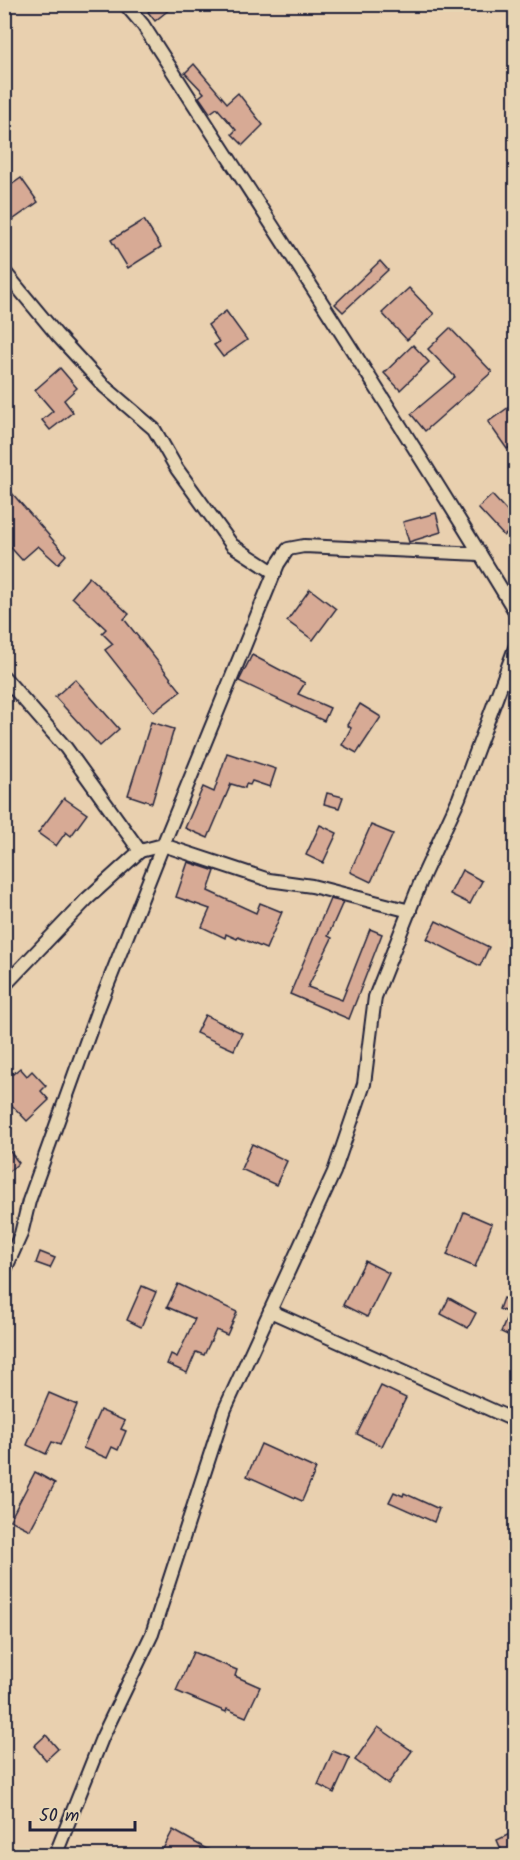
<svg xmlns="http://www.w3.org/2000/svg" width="520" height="1860" font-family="Kalam,sans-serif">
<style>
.building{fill:#d7aa95;stroke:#22223b;stroke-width:1.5}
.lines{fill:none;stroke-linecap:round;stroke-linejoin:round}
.street-casing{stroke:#22223b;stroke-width:16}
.street{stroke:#e7d5b3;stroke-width:12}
</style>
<rect width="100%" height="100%" fill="#e9d0af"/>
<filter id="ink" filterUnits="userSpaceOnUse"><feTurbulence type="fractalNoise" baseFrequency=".0167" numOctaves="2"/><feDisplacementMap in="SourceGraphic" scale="12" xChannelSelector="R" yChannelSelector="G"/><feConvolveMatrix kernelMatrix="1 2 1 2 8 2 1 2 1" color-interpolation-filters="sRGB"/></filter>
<g filter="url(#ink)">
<g class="building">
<polygon points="157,4 176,4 155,21 148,12"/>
<polygon points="194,64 227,103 238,93 263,125 243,145 232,134 236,130 217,108 210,113 199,97 204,93 185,73"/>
<polygon points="21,178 38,202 4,226 4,190"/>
<polygon points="144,220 161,247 128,268 111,240"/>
<polygon points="380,261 388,270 343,312 335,304"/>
<polygon points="409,288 434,314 407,340 382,313"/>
<polygon points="226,311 247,340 223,357 214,345 219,342 208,325"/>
<polygon points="450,328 492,372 425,431 411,414 455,377 428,349"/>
<polygon points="413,345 429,362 400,390 384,373"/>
<polygon points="60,368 77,388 64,400 73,412 50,430 42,420 53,411 35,390"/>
<polygon points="509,407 516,417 516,443 507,449 488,422"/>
<polygon points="4,484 66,555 58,564 38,546 22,560 4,540"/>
<polygon points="492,495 516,521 516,525 504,536 478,508"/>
<polygon points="436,513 441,532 409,542 403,522"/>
<polygon points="89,577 129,614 124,619 181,691 154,712 105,650 113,644 102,633 106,629 72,597"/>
<polygon points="310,589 336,609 313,640 287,621"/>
<polygon points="252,655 305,683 298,694 330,708 324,721 239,681"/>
<polygon points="75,679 119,729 100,746 55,697"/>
<polygon points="360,704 381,717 357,753 342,745 351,728 347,725"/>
<polygon points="151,722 174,729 152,803 128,795"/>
<polygon points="227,753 276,769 270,787 252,781 250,785 246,784 245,788 231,784 208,838 185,828 203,787 214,792"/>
<polygon points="327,793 343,797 339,808 324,804"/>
<polygon points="64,798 87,814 71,836 66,832 56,846 38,833"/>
<polygon points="320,825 337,833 323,863 306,855"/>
<polygon points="371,825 393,834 371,882 350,872"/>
<polygon points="188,862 215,871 208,891 256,913 260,903 282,912 266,949 238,937 237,939 226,934 225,938 202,927 210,909 176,897"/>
<polygon points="462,870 482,881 470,904 450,894"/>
<polygon points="330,899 343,902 328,936 332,938 308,987 342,1000 370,929 382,934 349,1019 290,994"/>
<polygon points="436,921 489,947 480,966 427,939"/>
<polygon points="205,1015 242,1033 234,1050 196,1033"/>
<polygon points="4,1064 13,1074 20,1068 27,1076 32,1071 46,1086 41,1091 49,1100 27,1121 4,1097"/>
<polygon points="4,1144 19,1163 4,1175"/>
<polygon points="252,1144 287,1161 276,1185 241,1169"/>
<polygon points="464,1212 492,1224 475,1267 447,1255"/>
<polygon points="40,1252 55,1258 50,1268 36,1263"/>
<polygon points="365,1261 389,1273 367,1317 343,1305"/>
<polygon points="178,1284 237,1312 227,1335 216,1330 204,1355 196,1352 187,1373 167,1364 171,1354 177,1357 195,1319 167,1307"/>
<polygon points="142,1286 156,1292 141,1327 127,1320"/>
<polygon points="449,1298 476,1313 468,1328 441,1314"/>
<polygon points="503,1298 514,1303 516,1300 516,1339 501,1332 509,1313 499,1309"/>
<polygon points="381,1386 406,1398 382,1446 357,1434"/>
<polygon points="49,1393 77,1405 60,1445 52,1442 46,1454 27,1445"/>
<polygon points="100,1410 125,1421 121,1429 126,1431 118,1450 112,1447 107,1458 83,1448"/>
<polygon points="261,1444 316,1469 302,1501 247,1476"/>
<polygon points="35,1472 55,1483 30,1530 10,1520"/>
<polygon points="394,1492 403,1496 404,1493 439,1509 434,1522 389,1502"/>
<polygon points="193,1652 237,1670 235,1676 260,1687 246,1717 227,1709 226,1712 176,1691"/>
<polygon points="378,1727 412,1751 388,1784 355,1760"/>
<polygon points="46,1735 58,1749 46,1760 34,1746"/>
<polygon points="333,1751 350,1758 334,1793 318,1785"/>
<polygon points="173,1830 203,1847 220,1856 172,1856 162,1851"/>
<polygon points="516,1831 516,1856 504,1856 497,1840"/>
</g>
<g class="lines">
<defs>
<g id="street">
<path d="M125 4 143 25C268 220 396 414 516 613"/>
<polyline points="4,271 57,335 105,387 154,429 177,469 232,545 275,573"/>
<polyline points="4,677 66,748 140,851 163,845 278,564 288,549 304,546 480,554"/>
<polyline points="4,986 87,899 140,851"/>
<polyline points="4,1272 21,1234 29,1201 98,1009 163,845 269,880 312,886 410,911"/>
<polyline points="270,1311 516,1421"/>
<polyline points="55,1856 102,1738 152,1634 225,1409 334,1172 364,1084 375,997 423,876 459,798 516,645"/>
</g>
</defs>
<use href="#street" class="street-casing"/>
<use href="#street" class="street"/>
</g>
</g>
<rect width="520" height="1860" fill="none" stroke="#e7d5b3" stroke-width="24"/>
<rect x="12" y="12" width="496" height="1836" fill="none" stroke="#22223b" stroke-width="2" filter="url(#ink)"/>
<path d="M30 1821v9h105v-9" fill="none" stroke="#22223b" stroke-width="3"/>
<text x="39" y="1821" font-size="18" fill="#22223b" stroke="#e7d5b3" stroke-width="4.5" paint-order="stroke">50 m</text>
</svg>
